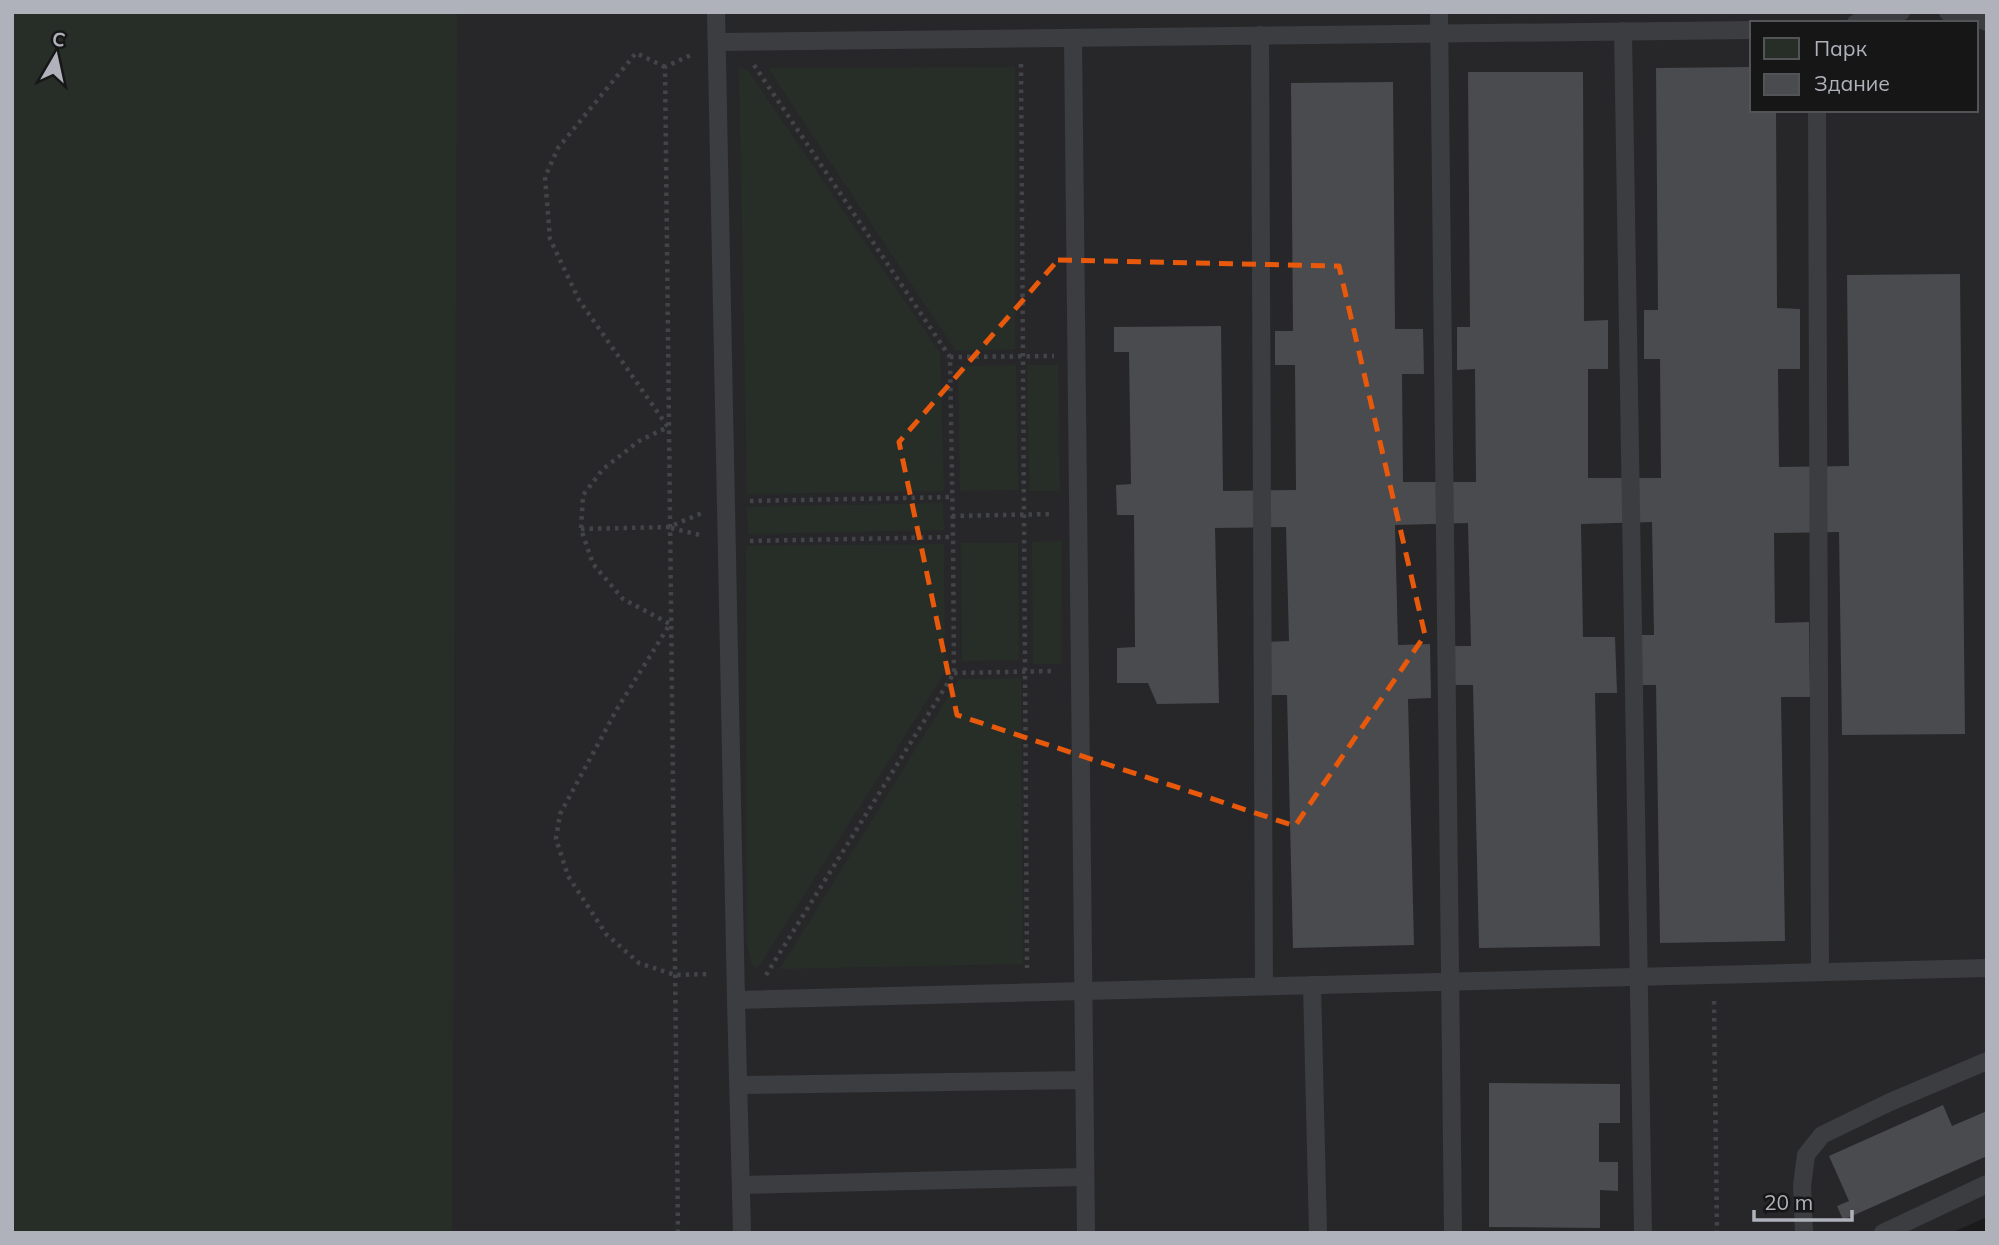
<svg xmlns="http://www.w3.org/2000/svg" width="1999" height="1245" font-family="Mulish,sans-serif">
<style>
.built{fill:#272729;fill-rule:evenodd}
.green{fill:#272e28}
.building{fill:#4a4b4e}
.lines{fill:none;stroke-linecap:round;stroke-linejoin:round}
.path{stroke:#424448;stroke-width:4.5;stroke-dasharray:3.5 5;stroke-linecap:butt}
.service{stroke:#3c3d41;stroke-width:18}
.marked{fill:none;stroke:#e8590c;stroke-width:5;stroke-dasharray:14 9;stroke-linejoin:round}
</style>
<rect width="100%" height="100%" fill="#1b1b1c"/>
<path class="built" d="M456 12H1987V1217L1951 1233H451ZM1752 23H1976V110H1752Z"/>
<g class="green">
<polygon points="12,12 457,12 452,1233 12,1233"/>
<polygon points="739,67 749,72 940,353 944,491 747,494"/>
<polygon points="1015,67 1015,349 956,351 768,68"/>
<polygon points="1016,365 1018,490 960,491 958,366"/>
<polygon points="1027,365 1058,365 1060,491 1029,491"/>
<polygon points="943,503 944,530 748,534 747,507"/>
<polygon points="1062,541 1061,664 1033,664 1032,542"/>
<polygon points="961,543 1018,543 1019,660 962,661"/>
<polygon points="944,544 945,672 757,969 751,963 747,945 746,546"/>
<polygon points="1021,678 1023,964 780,969 959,679"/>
</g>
<g class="building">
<polygon points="1752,67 1752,110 1776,110 1777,308 1800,309 1800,369 1778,369 1779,467 1849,466 1847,275 1960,274 1965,734 1842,735 1839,532 1774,533 1775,623 1809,622 1810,697 1781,697 1785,941 1660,943 1656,685 1637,685 1637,635 1654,635 1652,522 1581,524 1583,637 1615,637 1617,693 1595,693 1600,946 1479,948 1473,685 1454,685 1453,646 1471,646 1468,523 1395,525 1398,645 1430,644 1431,698 1408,699 1414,945 1293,948 1287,695 1266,695 1264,642 1289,641 1286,527 1215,528 1219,703 1157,704 1148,683 1117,683 1117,648 1135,647 1134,515 1117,515 1116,485 1131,484 1129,352 1114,352 1114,327 1221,326 1223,491 1296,490 1295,365 1275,365 1275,331 1293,331 1291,83 1393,82 1395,329 1423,329 1424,374 1402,374 1403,482 1476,482 1475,369 1457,370 1457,327 1470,327 1468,72 1583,72 1584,321 1608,320 1608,369 1588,369 1588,478 1661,478 1660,359 1644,359 1644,310 1658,310 1656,68"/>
<polygon points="1489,1083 1620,1084 1620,1123 1599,1123 1599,1162 1618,1162 1618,1191 1600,1190 1600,1228 1489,1227"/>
<polygon points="1943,1105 1952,1126 1987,1111 1987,1156 1843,1220 1837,1206 1849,1201 1829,1156"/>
</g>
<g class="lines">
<g class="path">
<polyline points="1021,64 1027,968"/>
<polyline points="754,65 950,357 953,537 954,673 766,975"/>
<polyline points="665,67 636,53 558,148 545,177 550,239 579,300 668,427 639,441 603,469 583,495 581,529 593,564 623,599 670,624 617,709 560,814 556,839 568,876 606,934 639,963 675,975 710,974"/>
<polyline points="950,357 1054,356"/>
<polyline points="750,501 952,497"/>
<polyline points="952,516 1053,514"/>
<polyline points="671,528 704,536"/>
<polyline points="581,529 669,527 702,513"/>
<polyline points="750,541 953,537"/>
<polyline points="954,673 1055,671"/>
<polyline points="1714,1001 1717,1233"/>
<polyline points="678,1233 665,67 693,54"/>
</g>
<g class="service">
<polyline points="716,12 736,1000 1987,968"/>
<polyline points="1439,12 1453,1233"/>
<polyline points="1948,12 1969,15 1987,22"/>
<polyline points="1856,23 1868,18 1901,12"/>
<polyline points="1623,31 1643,1233"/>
<polyline points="1260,35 1264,986"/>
<polyline points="1073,38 1086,1233"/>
<polyline points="717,42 1752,30"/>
<polyline points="1817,110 1820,972"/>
<polyline points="1312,985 1318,1233"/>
<polyline points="736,1000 742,1233"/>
<polyline points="739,1085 1084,1080"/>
<polyline points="741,1185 1085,1177"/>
<polyline points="1804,1233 1802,1186 1806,1155 1822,1135 1890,1102 1987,1061"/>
<polyline points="1883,1233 1987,1184"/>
</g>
</g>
<path class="marked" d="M1058 260 1339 266 1425 635 1295 826 957 715 899 442Z"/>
<rect width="1999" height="1245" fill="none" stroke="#afb2ba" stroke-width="28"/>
<rect x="1750" y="21" width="228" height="91" fill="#161617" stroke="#535458" stroke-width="2"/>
<rect x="1764" y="38" width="35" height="21" fill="#272e28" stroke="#535458" stroke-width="2"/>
<text x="1814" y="56" font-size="21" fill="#afb2ba">Парк</text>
<rect x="1764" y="74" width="35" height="21" fill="#4a4b4e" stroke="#535458" stroke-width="2"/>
<text x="1814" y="91" font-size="21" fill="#afb2ba">Здание</text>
<g transform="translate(56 56) rotate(9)" stroke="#161617" stroke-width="5" paint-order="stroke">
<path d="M0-5L12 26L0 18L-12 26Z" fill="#afb2ba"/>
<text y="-10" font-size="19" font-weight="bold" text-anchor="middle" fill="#afb2ba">С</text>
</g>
<path d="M1754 1210v10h98v-10" fill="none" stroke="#afb2ba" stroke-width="3.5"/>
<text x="1764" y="1210" font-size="21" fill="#afb2ba" stroke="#161617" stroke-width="5" paint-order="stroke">20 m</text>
</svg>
